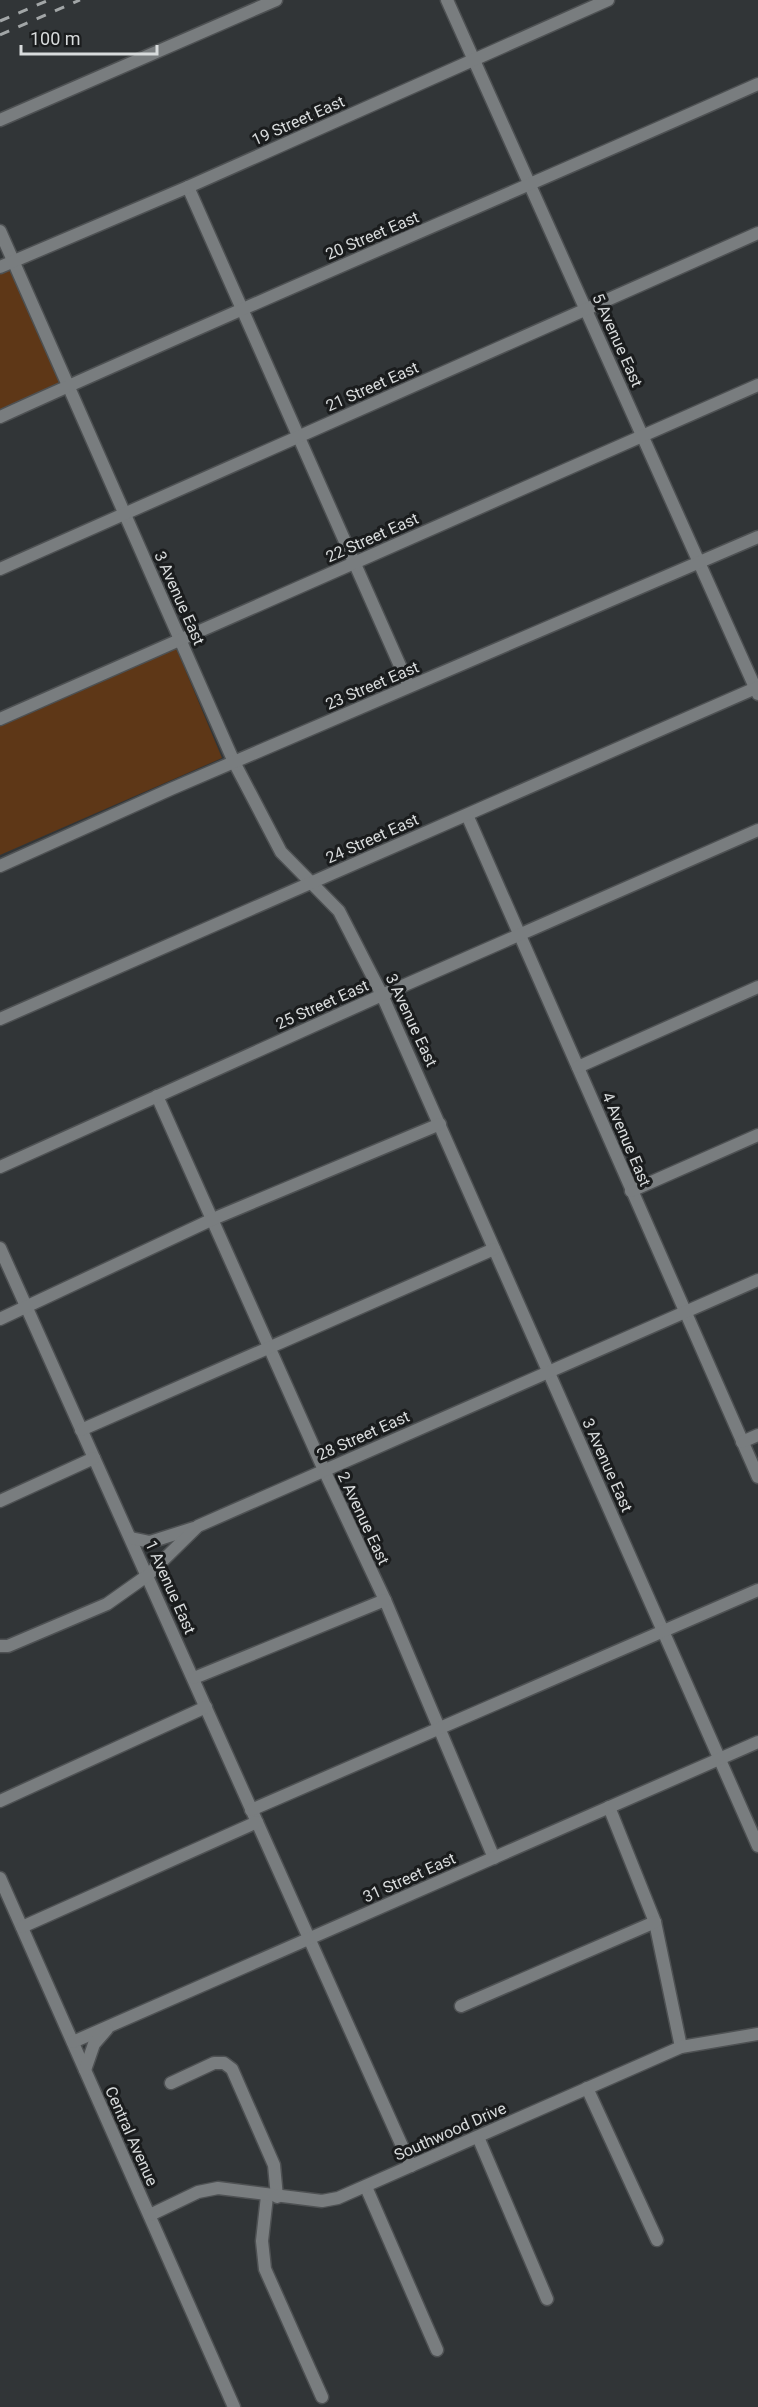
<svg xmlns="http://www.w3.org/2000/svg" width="758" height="2407" font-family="Roboto,sans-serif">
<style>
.green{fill:#5e3717}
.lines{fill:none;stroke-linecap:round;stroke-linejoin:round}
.minor-casing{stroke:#4e5153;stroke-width:15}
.minor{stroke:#797d7f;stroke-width:12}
.rail{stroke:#a2a6a7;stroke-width:3;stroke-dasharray:10 10;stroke-linecap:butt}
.labels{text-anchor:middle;stroke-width:6;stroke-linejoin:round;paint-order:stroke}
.street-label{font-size:16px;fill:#d8dbdc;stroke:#1a1c1d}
</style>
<rect width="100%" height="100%" fill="#313537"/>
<g class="green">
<polygon points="12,264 68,386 0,417 0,269"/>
<polygon points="174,643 222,758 0,855 0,721"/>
</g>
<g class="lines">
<defs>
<g id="minor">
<polyline points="447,0 758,694"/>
<polyline points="0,120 276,0"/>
<polyline points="188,187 409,686"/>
<polyline points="0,231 234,762 281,852 339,911 382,995 758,1846"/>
<polyline points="0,267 188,187 608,0"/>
<path d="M0 417C251 303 506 196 758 84"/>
<polyline points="0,569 758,233"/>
<polyline points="0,719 758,385"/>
<polyline points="467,815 758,1477"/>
<polyline points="0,866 171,789 758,537"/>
<polyline points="0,1019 758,687"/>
<polyline points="578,1067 758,987"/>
<polyline points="157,1096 324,1470 385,1600 494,1858"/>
<polyline points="0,1167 382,995 758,830"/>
<polyline points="631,1191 758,1135"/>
<polyline points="0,1248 411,2166"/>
<polyline points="0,1319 213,1219 440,1124"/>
<polyline points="81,1430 494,1249"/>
<polyline points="742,1442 758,1435"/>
<polyline points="0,1501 94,1458"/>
<polyline points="131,1538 150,1542 194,1528"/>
<polyline points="0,1646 8,1646 107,1604 148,1575 198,1526 758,1280"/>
<polyline points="194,1678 385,1600"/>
<polyline points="0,1801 206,1707"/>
<polyline points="609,1807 655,1922 681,2047"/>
<polyline points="251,1810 758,1590"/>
<polyline points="0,1878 234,2407"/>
<polyline points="22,1927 257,1822"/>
<polyline points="461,2006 655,1922"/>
<polyline points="73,2042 758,1742"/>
<polyline points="85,2070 94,2044 107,2029"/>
<polyline points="171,2083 214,2063 224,2063 232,2069 274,2165 277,2197"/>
<polyline points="587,2088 657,2240"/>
<polyline points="478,2137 547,2299"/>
<polyline points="366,2187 437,2350"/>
<polyline points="267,2196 262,2241 265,2269 322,2397"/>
<polyline points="150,2215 198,2192 218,2188 322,2201 338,2198 681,2047 758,2034"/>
</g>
</defs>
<use href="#minor" class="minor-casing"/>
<use href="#minor" class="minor"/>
<g class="rail">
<polyline points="0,21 49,0"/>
<polyline points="0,35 80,0"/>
</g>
</g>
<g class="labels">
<g class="street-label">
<text transform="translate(298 120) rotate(-24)" y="6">19 Street East</text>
<text transform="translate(372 235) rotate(-23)" y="6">20 Street East</text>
<text transform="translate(618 340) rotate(66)" y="6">5 Avenue East</text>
<text transform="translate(372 386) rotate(-24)" y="6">21 Street East</text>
<text transform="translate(372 537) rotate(-24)" y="6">22 Street East</text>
<text transform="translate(180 598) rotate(66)" y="6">3 Avenue East</text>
<text transform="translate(372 685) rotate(-23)" y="6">23 Street East</text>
<text transform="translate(372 838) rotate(-24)" y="6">24 Street East</text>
<text transform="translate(322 1004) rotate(-24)" y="6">25 Street East</text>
<text transform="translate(412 1020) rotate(65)" y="6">3 Avenue East</text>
<text transform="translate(627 1139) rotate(67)" y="6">4 Avenue East</text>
<text transform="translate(363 1435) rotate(-24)" y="6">28 Street East</text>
<text transform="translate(608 1465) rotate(66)" y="6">3 Avenue East</text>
<text transform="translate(364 1518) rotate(65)" y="6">2 Avenue East</text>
<text transform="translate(171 1587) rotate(66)" y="6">1 Avenue East</text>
<text transform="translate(409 1877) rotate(-24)" y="6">31 Street East</text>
<text transform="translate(450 2131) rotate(-24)" y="6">Southwood Drive</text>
<text transform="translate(132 2136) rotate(66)" y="6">Central Avenue</text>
</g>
</g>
<path d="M21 45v9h136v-9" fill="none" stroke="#d8dbdc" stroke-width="3"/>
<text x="30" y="45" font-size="18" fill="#d8dbdc" stroke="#1a1c1d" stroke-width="4.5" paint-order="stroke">100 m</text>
</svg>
